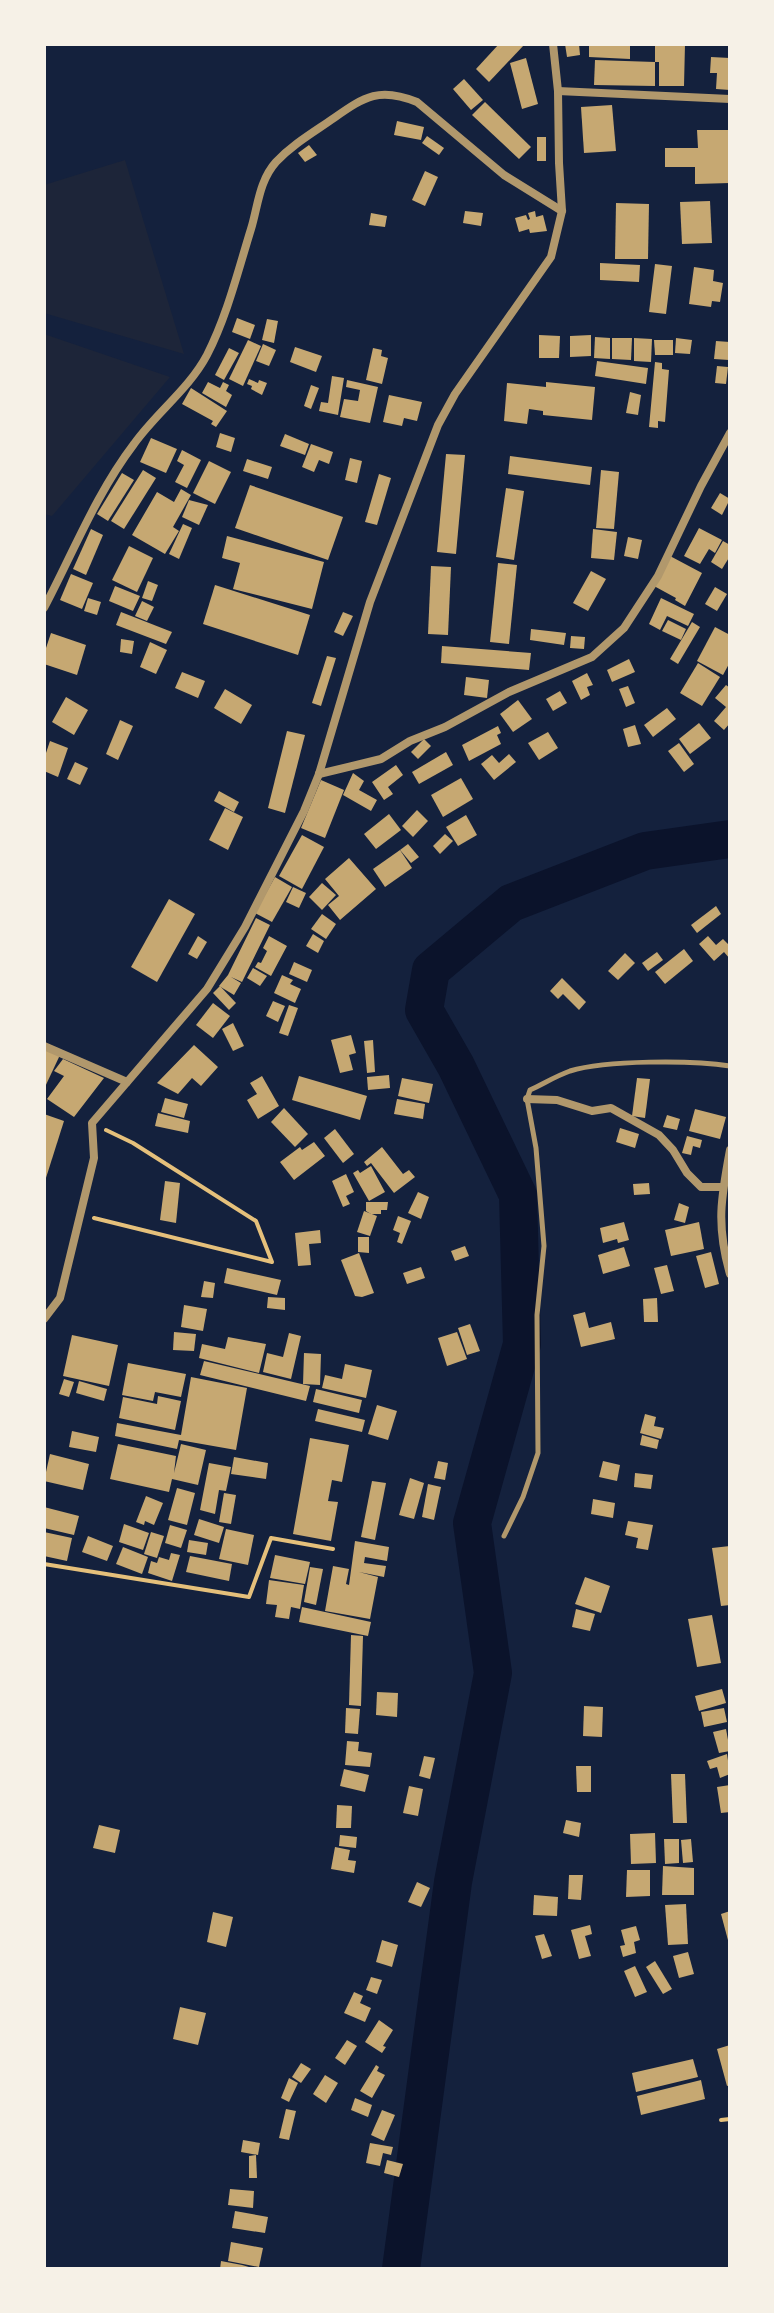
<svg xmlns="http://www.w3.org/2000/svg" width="774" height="2313" font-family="Roboto,sans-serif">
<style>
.green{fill:#1d2539}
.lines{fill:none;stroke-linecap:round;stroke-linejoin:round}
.river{stroke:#0b132b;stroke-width:38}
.building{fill:#c6a872}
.path{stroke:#e5c07b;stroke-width:4}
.service{stroke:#b1986c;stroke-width:5}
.minor{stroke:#b1986c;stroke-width:8}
</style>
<rect width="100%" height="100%" fill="#14213d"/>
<g class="green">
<polygon points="125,160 184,354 44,313 44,185"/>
<polygon points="44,334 170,377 52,516 44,514"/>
</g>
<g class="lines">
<polyline class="river" points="401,2269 453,1882 493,1673 472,1523 522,1344 518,1195 456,1066 424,1010 431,970 511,903 645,851 730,839"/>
</g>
<g class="building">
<polygon points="499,44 524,45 489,82 476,69"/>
<polygon points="565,44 579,44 580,55 567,57"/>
<polygon points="589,44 630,44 630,59 589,57"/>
<polygon points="655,44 685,44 684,86 659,86 659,62 655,62"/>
<polygon points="711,57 730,58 730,90 716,89 717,73 710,73"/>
<polygon points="526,58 538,104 522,109 510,63"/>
<polygon points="595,60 655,62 655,86 594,85"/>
<polygon points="464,79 483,100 471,110 453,89"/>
<polygon points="485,102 531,147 519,159 472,115"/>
<polygon points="612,105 616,151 584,153 581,107"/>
<polygon points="397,121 424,127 421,140 394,135"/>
<polygon points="697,130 730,130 730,183 695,184 695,167 665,167 665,148 698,148"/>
<polygon points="427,136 444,148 439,155 422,143"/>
<rect x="537" y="137" width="9" height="24"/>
<polygon points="309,145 317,155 305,162 298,153"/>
<polygon points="425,171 438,177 425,206 412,200"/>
<polygon points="710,201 712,243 682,244 680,202"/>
<polygon points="616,203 649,204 648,259 615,259"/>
<polygon points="465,211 483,213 481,226 463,223"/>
<polygon points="535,211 536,217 543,215 547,231 530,233 529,229 519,232 515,218 526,215 528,220 530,219 528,213"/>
<polygon points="371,213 387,216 385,227 369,225"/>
<polygon points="600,263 640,265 639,282 600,280"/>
<polygon points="655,264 672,266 666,314 649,312"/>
<polygon points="694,267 714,270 713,281 723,283 720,302 712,301 711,307 689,304"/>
<polygon points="237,318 255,325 250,339 232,332"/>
<polygon points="267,319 278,321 274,343 262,340"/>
<polygon points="539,335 560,336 559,358 539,358"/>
<polygon points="591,335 591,356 570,357 570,336"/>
<polygon points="595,337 610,338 610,359 594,358"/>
<polygon points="612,338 632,338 631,360 612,359"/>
<polygon points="634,338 652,339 651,362 634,361"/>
<polygon points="676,338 692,340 690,354 675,353"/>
<polygon points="248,340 261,346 243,386 229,379"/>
<polygon points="654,340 673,340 673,355 655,355"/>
<polygon points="716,341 730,342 729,360 714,359"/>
<polygon points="263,344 276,350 269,366 256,361"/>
<polygon points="295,347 322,356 316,372 290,362"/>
<polygon points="229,348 239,353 224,380 215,375"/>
<polygon points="373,348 382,350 381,356 388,358 382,384 366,380"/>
<polygon points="597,361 648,368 646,384 595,376"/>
<polygon points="655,362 662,363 662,369 669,370 665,422 658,421 658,428 649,427"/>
<polygon points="717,366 728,367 726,384 715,383"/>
<polygon points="332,376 344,378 338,415 319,411 321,402 328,403"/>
<polygon points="249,379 258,383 259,380 267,383 262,395 251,389 252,386 247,384"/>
<polygon points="347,380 378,387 370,423 340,417 344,399 358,401 360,390 346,387"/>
<polygon points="208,382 220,388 223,382 229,385 226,391 232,395 226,407 202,393"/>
<polygon points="546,382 595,387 592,420 543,415 543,411 529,409 527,424 504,421 507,383 546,387"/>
<polygon points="311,385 319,388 311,409 304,406"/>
<polygon points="191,388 227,411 216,427 211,424 213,421 182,404"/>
<polygon points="630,392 641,395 638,415 626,413"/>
<polygon points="389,395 422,402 417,421 404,418 402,426 383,422"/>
<polygon points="220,433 235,438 231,452 216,447"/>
<polygon points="285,434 309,444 305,455 280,446"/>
<polygon points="151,438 177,449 166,473 140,462"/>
<polygon points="311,444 333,452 329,464 319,460 314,472 302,467"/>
<polygon points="182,450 201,460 187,488 175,482 184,465 177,461"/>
<polygon points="446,454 465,455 456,554 437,552"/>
<polygon points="510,456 592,467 590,485 508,474"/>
<polygon points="350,458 362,461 357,483 345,480"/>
<polygon points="247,459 272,467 268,479 243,471"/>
<polygon points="209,461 231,472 215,504 193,493"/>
<polygon points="143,470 156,478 124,529 111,521"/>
<polygon points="601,470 619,472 614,529 596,528"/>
<polygon points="122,473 134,480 108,521 97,514"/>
<polygon points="379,474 391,478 377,525 365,522"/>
<polygon points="250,485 343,517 328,560 235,528"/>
<polygon points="506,488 524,491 514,560 496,557"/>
<polygon points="181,489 191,495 173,527 179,531 165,554 132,535 157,492 174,502"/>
<polygon points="720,493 730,499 722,515 711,508"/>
<polygon points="189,500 208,505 199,525 182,517"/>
<polygon points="183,524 192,528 179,559 169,554"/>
<polygon points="699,528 722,540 715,553 709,549 700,564 684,556"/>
<polygon points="91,529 103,535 86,575 73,569"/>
<polygon points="593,529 617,532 614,560 591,558"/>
<polygon points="227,536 324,562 312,609 233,589 240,563 222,558"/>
<polygon points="628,537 642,540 638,559 624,556"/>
<polygon points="723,541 730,545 730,556 722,569 711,562"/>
<polygon points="129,546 153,558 137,592 112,580"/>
<polygon points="670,556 702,573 685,606 675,600 676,598 654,586"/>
<polygon points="498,563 517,565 509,644 490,642"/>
<polygon points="431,566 451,567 448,635 428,634"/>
<polygon points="591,571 606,579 588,611 573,603"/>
<polygon points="71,574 93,583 82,609 60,600"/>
<polygon points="148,581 158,585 152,601 142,598"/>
<polygon points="215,585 310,615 298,655 203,624"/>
<polygon points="115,586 140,596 133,611 109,601"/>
<polygon points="715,587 727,594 717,611 705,604"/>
<polygon points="88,598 101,602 97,615 84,611"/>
<polygon points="661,598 694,614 688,626 667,616 660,630 649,624"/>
<polygon points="142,601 154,607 147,621 135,616"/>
<polygon points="121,612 172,632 166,644 116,625"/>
<polygon points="343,612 353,616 343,636 334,632"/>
<polygon points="668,620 686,629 681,640 662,631"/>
<polygon points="692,622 700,627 678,664 670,659"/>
<polygon points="715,627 730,635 730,662 723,675 697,661"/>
<polygon points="531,629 566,633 564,645 530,640"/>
<polygon points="51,633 86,645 77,675 44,664 44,654"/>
<polygon points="571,636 585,637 584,649 570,648"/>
<polygon points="121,639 134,641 132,654 120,652"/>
<polygon points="150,642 167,650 156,674 140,667"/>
<polygon points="442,646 531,653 529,670 441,663"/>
<polygon points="327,656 336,658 321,706 312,703"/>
<polygon points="629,659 635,672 612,682 607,670"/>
<polygon points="698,663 720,677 702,706 680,693"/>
<polygon points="182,672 205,681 198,698 175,688"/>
<polygon points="587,673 593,685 587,687 590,695 581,700 572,681"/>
<polygon points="466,677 489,680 487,698 464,695"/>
<polygon points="726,685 730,688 730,723 724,730 714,721 726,707 715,698"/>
<polygon points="628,686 635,703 626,707 619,689"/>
<polygon points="225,689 252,705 241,724 214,708"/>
<polygon points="560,691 567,703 553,711 546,699"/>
<polygon points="66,697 88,710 74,735 52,722"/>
<polygon points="518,700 532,719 513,732 500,714"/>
<polygon points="667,708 676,719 653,737 644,725"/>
<polygon points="120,720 133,726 118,760 106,754"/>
<polygon points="699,723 711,738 690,754 679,739"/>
<polygon points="635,725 641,744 628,747 623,729"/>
<polygon points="498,726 501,733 497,735 501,744 469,761 462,745"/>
<polygon points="287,731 305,735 285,813 268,808"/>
<polygon points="548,732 558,748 539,760 528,743"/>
<polygon points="424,739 431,746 418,759 411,752"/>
<polygon points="50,741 68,748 58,777 44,771 44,759"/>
<polygon points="679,743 694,764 684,772 668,751"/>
<polygon points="446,752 453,765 419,784 412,772"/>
<polygon points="509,754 516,762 494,780 481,764 492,755 499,763"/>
<polygon points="75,762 88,768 80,785 67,779"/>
<polygon points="396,765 403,775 388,787 393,794 384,800 372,782"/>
<polygon points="353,773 364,781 359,790 377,800 371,811 343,795"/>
<polygon points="461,778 473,799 443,817 431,795"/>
<polygon points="321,780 344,790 325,838 301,828"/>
<polygon points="219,791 239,802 234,812 214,801"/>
<polygon points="225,808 243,817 228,850 209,840"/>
<polygon points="417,810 428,821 413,837 402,826"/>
<polygon points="389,814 401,830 376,849 364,834"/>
<polygon points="466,815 477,835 458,846 446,827"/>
<polygon points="445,834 453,841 440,854 433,846"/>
<polygon points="302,835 324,847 302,889 279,876"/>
<polygon points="408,844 419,857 411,863 400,850"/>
<polygon points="400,850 412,868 385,887 373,869"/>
<polygon points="349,858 376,889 340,920 328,905 339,896 325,879"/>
<polygon points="275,877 292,887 272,922 255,913"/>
<polygon points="322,883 336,895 322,910 309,897"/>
<polygon points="293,887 306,893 299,908 286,902"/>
<polygon points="169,899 195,914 157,982 131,967"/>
<polygon points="716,906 721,914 697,933 691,925"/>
<polygon points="322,914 336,924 326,939 311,929"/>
<polygon points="256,918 270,925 242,982 231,977 241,983 234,995 219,986 228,975"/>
<polygon points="313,934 324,941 318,953 306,946"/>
<polygon points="198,936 207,942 197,959 188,954"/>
<polygon points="269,936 287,946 271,976 255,967 258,962 261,963 267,951 263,948"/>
<polygon points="708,936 716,945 723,939 730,946 730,959 724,952 714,961 699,944"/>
<polygon points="684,949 693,961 665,984 655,972"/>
<polygon points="657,952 663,960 648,971 642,963"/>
<polygon points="625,953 635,963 618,980 608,971"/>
<polygon points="294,962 312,970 307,982 289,974"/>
<polygon points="253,968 267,976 260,986 247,978"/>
<polygon points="282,975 293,980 290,984 301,989 295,1003 274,993"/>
<polygon points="562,978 586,1002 579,1010 563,994 558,999 550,991"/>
<polygon points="220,986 236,1003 229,1010 213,993"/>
<polygon points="273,1001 285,1006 278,1022 266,1016"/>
<polygon points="213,1003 230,1016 213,1038 196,1025"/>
<polygon points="289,1005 298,1008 288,1036 279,1033"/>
<polygon points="233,1023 244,1046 233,1051 222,1029"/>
<polygon points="351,1035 356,1053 349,1055 353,1070 340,1073 331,1040"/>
<polygon points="373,1040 375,1072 367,1073 364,1041"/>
<polygon points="194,1045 218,1067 201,1086 192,1078 178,1094 157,1083"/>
<polygon points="45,1050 60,1055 44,1089 44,1051"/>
<polygon points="63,1059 104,1078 74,1117 47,1099 64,1076 54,1071"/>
<polygon points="389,1075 390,1088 368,1090 367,1077"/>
<polygon points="262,1076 279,1106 258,1119 247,1100 257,1094 250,1083"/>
<polygon points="299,1076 367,1096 360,1120 292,1100"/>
<polygon points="402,1078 433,1084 429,1103 398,1096"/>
<polygon points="637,1078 650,1079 645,1118 632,1116"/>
<polygon points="165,1098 188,1104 184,1118 161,1112"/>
<polygon points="397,1099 425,1104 423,1119 394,1114"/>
<polygon points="284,1108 308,1134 295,1147 271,1122"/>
<polygon points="695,1109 726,1117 720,1139 689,1131"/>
<polygon points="158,1113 190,1121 188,1133 155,1126"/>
<polygon points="44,1114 64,1121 45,1181 44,1181"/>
<polygon points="667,1115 680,1119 677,1130 663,1127"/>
<polygon points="620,1128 639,1134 635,1148 616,1142"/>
<polygon points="335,1129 354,1154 343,1163 324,1138"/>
<polygon points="687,1136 702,1140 700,1148 693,1146 691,1155 682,1153"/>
<polygon points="314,1142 325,1156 294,1180 280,1162 300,1147 302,1150"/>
<polygon points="382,1147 403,1174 409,1170 415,1177 394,1193 371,1163 367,1166 364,1162"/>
<polygon points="371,1166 385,1192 369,1201 353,1173 358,1170 360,1173"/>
<polygon points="346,1174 354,1192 346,1196 350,1204 343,1207 332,1181"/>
<polygon points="165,1181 180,1183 176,1223 160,1220"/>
<polygon points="649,1183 650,1194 634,1195 633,1184"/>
<polygon points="418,1192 429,1197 421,1219 408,1213"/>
<polygon points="366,1202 388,1202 387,1210 381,1210 381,1214 371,1214 366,1211"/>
<polygon points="679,1203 689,1207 685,1223 674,1220"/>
<polygon points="364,1211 377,1216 370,1236 357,1232"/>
<polygon points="398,1216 411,1221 402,1244 397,1242 400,1233 393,1230"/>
<polygon points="624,1222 629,1240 618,1243 617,1239 603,1243 600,1228"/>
<polygon points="699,1222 704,1249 671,1256 665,1230"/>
<polygon points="320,1230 321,1243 309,1244 311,1265 298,1266 295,1233"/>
<polygon points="358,1237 369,1237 369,1253 358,1252"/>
<polygon points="465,1246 469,1256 455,1261 451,1251"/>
<polygon points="624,1247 630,1266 603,1274 598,1255"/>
<polygon points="711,1252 719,1284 705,1288 696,1256"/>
<polygon points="359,1253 374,1293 362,1297 355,1296 341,1260"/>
<polygon points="667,1265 674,1291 661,1294 654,1268"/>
<polygon points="421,1267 425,1278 407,1284 403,1273"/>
<polygon points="227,1268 281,1280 277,1295 224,1283"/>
<polygon points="204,1281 215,1283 213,1298 201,1297"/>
<polygon points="268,1297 285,1298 285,1310 267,1308"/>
<polygon points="657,1298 658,1322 644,1322 643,1299"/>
<polygon points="184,1305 207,1309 203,1331 181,1327"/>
<polygon points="585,1312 589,1328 611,1322 615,1339 581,1347 573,1315"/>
<polygon points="470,1324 480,1351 467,1355 458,1328"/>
<polygon points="174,1332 196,1334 194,1351 173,1350"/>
<polygon points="457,1332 467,1359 447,1366 438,1338"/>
<polygon points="289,1333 301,1336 291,1379 263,1372 267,1353 283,1357"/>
<polygon points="72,1335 118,1345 109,1386 63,1376"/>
<polygon points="228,1337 266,1344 259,1373 199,1358 202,1344 225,1349"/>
<polygon points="304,1353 321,1354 320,1385 303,1384"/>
<polygon points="204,1361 310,1386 306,1401 200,1375"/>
<polygon points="128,1363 186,1374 181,1397 155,1392 153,1401 122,1395"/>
<polygon points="345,1364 372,1370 366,1398 322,1388 325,1375 342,1379"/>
<polygon points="191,1377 247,1388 236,1450 179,1440 177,1449 115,1436 117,1423 181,1435"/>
<polygon points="64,1379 74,1382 69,1397 59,1394"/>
<polygon points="79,1381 107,1389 104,1401 76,1393"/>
<polygon points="316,1389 362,1400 359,1413 313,1402"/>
<polygon points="158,1396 181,1401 175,1430 119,1418 123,1397 157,1404"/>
<polygon points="377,1405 397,1411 388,1440 368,1434"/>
<polygon points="318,1409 365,1420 362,1432 315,1421"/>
<polygon points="645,1414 656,1417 654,1426 664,1428 661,1439 640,1433"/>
<polygon points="72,1431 99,1437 96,1452 69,1447"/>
<polygon points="642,1435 659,1440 657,1449 640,1445"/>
<polygon points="310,1438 349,1445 342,1482 332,1480 328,1501 338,1502 331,1541 293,1534"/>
<polygon points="118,1444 176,1456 174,1473 181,1444 206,1450 198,1485 172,1479 169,1492 110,1479"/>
<polygon points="50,1454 89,1464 83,1490 44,1481"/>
<polygon points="234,1457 268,1463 266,1479 231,1474"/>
<polygon points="438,1461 448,1463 445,1480 434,1478"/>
<polygon points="603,1461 620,1465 617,1481 599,1477"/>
<polygon points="209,1463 231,1467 226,1491 219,1490 215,1514 200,1510"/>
<polygon points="635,1473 653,1475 651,1489 634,1487"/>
<polygon points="410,1478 424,1483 414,1519 399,1515"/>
<polygon points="372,1481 386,1483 375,1540 361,1537"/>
<polygon points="428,1484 441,1487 434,1520 422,1517"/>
<polygon points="177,1488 195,1493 187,1525 168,1520"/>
<polygon points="224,1493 236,1495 231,1524 219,1522"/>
<polygon points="146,1496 163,1503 154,1525 145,1521 144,1525 136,1522"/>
<polygon points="593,1499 615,1503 613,1518 591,1514"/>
<polygon points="44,1507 79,1516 74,1535 44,1528"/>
<polygon points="199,1519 224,1527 219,1543 194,1535"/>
<polygon points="628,1521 653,1525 648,1550 636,1548 638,1538 625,1535"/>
<polygon points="124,1524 149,1533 143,1550 119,1542"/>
<polygon points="170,1525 187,1530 181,1548 165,1543"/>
<polygon points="226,1529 254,1535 248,1565 219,1559"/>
<polygon points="44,1532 72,1538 67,1561 44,1556"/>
<polygon points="151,1532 164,1536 157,1558 144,1554"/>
<polygon points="88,1536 113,1546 107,1561 82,1552"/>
<polygon points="189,1540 208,1543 206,1555 187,1552"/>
<polygon points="355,1541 389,1547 387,1561 365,1557 364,1563 386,1566 384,1577 359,1572 378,1577 370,1619 325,1611 333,1566 349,1569 346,1584 349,1585"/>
<polygon points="730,1546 730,1605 721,1606 712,1548"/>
<polygon points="123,1547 148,1557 142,1574 116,1564"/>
<polygon points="171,1553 180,1555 172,1581 148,1573 151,1561 157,1563 159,1557 169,1560"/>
<polygon points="275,1555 310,1562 305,1584 270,1578"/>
<polygon points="190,1556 232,1564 229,1581 186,1572"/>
<polygon points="310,1567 323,1569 316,1605 304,1602"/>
<polygon points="585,1577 610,1586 601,1613 575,1604"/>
<polygon points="269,1580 304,1585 300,1609 291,1607 289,1619 275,1617 277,1605 266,1604"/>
<polygon points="302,1607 371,1622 368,1636 299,1622"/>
<polygon points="576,1609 595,1614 590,1631 572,1627"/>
<polygon points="712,1615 721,1663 697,1667 688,1619"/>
<polygon points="351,1635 363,1636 361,1706 349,1705"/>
<polygon points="722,1689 726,1703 699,1711 695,1696"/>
<polygon points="377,1692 398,1693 397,1717 376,1715"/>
<polygon points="584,1706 603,1707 602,1737 583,1736"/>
<polygon points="346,1708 360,1709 358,1734 345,1733"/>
<polygon points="724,1708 727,1722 704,1727 701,1712"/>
<polygon points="726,1729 730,1751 719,1753 713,1732"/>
<polygon points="347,1741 359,1742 358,1751 372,1753 370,1767 345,1765"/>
<polygon points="727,1754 730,1774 720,1778 717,1767 710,1769 707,1761"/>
<polygon points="424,1756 435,1758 430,1779 419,1776"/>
<polygon points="576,1766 591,1766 591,1792 577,1792"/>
<polygon points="344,1769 369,1775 365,1792 340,1786"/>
<polygon points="671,1774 685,1774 687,1823 673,1823"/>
<polygon points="730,1785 730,1812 721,1813 717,1787"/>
<polygon points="409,1786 423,1789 418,1816 403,1813"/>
<polygon points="337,1805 352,1806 351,1828 336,1828"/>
<polygon points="566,1820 581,1823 579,1837 563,1833"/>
<polygon points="99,1825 120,1830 115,1853 93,1848"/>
<polygon points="655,1833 656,1863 631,1864 630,1834"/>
<polygon points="340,1835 357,1837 356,1848 339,1846"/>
<polygon points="664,1839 679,1839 679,1863 665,1864"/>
<polygon points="691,1839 693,1862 683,1863 681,1840"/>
<polygon points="335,1847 350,1850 348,1860 356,1861 354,1873 331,1869"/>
<polygon points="663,1866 694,1868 694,1895 662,1895"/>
<polygon points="627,1870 650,1870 650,1896 626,1897"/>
<polygon points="569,1875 583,1875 581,1900 568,1899"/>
<polygon points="417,1882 430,1888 421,1907 408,1902"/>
<polygon points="534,1895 558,1897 557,1916 533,1915"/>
<polygon points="686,1904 688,1944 668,1945 665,1905"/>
<polygon points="730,1911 730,1944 729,1944 721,1914"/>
<polygon points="213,1912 233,1917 226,1947 207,1942"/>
<polygon points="590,1925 592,1934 585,1936 591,1956 579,1959 571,1930"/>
<polygon points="636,1926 640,1940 634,1942 636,1953 623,1957 620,1946 625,1945 621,1930"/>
<polygon points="544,1934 552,1956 542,1959 535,1936"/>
<polygon points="382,1940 398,1945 392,1967 376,1962"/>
<polygon points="688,1952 694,1974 679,1978 673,1956"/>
<polygon points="655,1961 672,1989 663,1994 646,1967"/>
<polygon points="635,1966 647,1992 635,1997 624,1971"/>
<polygon points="371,1977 382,1980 377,1994 366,1990"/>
<polygon points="354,1992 363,1996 360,2003 371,2008 365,2022 344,2013"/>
<polygon points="180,2007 206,2013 198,2045 173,2039"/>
<polygon points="379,2020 393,2030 383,2046 386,2047 382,2053 365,2042"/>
<polygon points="347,2040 357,2046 345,2065 335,2058"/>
<polygon points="730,2045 730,2085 727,2086 717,2049"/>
<polygon points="693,2059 698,2077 636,2092 632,2073"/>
<polygon points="301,2063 311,2069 301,2083 292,2077"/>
<polygon points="376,2065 379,2067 377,2071 385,2075 372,2098 360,2091"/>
<polygon points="325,2075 338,2083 326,2103 313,2094"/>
<polygon points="289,2078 298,2083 289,2102 281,2098"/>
<polygon points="701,2080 705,2099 641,2115 637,2096"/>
<polygon points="355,2098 372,2105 368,2117 351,2110"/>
<polygon points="286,2109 296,2111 289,2140 279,2138"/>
<polygon points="382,2110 395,2115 384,2141 371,2135"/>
<polygon points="243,2140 260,2143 258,2155 241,2152"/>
<polygon points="370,2143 393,2147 391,2155 383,2153 380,2166 366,2163"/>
<polygon points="256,2155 257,2178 249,2178 249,2156"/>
<polygon points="387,2160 403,2164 399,2177 384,2173"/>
<polygon points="230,2189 254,2191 253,2208 228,2205"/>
<polygon points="235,2211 268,2217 265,2233 232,2228"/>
<polygon points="231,2242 263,2248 259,2267 228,2261"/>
<polygon points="221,2261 242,2265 256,2269 220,2269"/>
</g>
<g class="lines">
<g class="path">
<polyline points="94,1218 272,1262 256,1221 133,1143 106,1130"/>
<polyline points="44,1564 249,1597 271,1538 333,1549"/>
<polyline points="721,2120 730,2119"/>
</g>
<path class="service" d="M504 1536 523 1497 538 1453 537 1315 544 1246 536 1148 527 1099 530 1090C543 1084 556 1076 570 1071 606 1060 692 1060 730 1066"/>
<g class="minor">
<polyline points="558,91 730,99"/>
<path d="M44 608C73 553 96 494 134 444 156 413 189 389 207 355 227 316 238 271 251 229 258 206 259 181 276 162 293 144 314 132 334 118 365 96 380 87 417 102L504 175 562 211"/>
<polyline points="319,774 381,759 410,741 445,727 509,692 592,657 624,628 658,576 701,486 730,433"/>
<polyline points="44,1046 127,1082"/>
<polyline points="527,1099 557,1100 592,1111 611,1108 659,1135 673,1150 687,1173 701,1187 723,1187"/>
<path d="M730 1150C721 1198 716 1225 730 1274"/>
<polyline points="44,1319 60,1298 94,1158 92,1123 207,989 245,927 304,811 319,774 370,602 438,425 455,394 551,257 562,211 559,163 558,91 553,44"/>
</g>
</g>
<rect width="774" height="2313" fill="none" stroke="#f6f1e7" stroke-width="92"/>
</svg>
